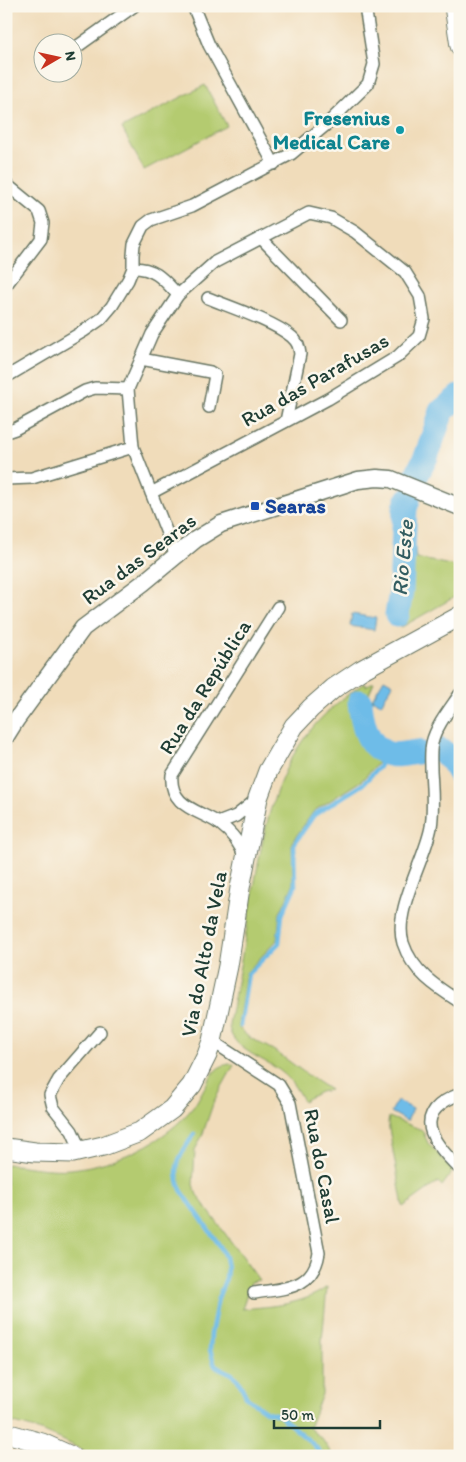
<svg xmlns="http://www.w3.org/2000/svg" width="466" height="1462" font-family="Itim,sans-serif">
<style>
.green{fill:#b4cb70;stroke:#6a8452}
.water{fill:#6ebce8;stroke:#467c8e}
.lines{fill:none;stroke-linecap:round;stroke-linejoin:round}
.stream{stroke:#6ebce8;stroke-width:4.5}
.river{stroke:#6ebce8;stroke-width:25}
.street-casing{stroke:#687563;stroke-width:14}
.secondary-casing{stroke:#687563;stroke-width:19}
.primary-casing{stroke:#687563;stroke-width:21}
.street{stroke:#fff;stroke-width:11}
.secondary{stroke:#fff;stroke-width:16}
.primary{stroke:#fff;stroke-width:19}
.culture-dot{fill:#0f9aa8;stroke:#fbf7ec;stroke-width:2}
.transit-dot{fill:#1a4fb4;stroke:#fbf7ec;stroke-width:2}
.labels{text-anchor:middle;stroke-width:5;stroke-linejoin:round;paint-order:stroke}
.culture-label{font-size:21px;font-weight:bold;fill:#0d838f;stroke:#fbf7ec;text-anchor:end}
.street-label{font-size:21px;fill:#1f3d34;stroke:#fbf7ec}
.transit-label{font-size:21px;font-weight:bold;fill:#164399;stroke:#fbf7ec;text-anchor:start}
.water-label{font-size:22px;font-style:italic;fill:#335d61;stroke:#fbf7ec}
</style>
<rect width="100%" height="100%" fill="#fbf7ec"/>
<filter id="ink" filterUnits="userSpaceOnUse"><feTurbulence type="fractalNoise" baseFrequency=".02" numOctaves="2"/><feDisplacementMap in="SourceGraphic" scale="10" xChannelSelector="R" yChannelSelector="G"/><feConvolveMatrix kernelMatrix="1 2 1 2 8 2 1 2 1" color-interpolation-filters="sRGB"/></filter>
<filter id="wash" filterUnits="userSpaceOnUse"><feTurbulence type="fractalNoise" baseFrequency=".0096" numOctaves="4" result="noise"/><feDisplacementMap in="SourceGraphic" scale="20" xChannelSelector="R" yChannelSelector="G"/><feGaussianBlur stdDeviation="1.12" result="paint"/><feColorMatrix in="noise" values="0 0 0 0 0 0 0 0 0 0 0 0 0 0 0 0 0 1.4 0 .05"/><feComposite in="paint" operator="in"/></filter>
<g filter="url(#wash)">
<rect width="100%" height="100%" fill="#f0dcba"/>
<g class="green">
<polygon points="205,85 227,126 144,170 122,128"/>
<path d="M411 501 416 502 414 536 416 558 460 567V594L400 628C405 606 408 582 409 559 410 539 408 520 411 501Z"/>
<path d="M374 682 365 702H356C356 724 364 741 382 754L377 764 362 780 314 811 292 842 293 885 280 913 277 940 246 973 238 1026C246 1040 266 1044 279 1054 296 1066 312 1079 330 1090L320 1092 303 1101C297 1089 290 1078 279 1070 263 1058 229 1048 229 1024 237 984 244 944 251 904 261 848 269 788 303 740 319 717 341 699 364 683L365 686Z"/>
<path d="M229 1064 234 1065 214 1101 202 1136 195 1150 193 1185 197 1195 259 1280 251 1282 242 1309C272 1306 303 1305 327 1287L322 1341V1394L309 1428 322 1439 333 1456H91C65 1439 37 1428 6 1421V1164C27 1166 50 1171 71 1169 117 1164 165 1143 194 1106 201 1096 208 1078 216 1070 219 1067 224 1065 229 1064Z"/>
<polygon points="389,1117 422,1130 428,1143 453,1171 442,1186 438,1182 403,1207 388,1123"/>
</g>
<g class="water">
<polygon points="352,614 376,618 374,630 350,626"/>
<polygon points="384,679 393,684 381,704 372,699"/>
<polygon points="397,1101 413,1109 407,1121 391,1112"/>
</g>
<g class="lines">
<g class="stream">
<polyline points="240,1026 248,974 279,943 282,915 295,886 294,844 314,815 363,784 379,767 385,753"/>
<path d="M194 1134C181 1155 171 1164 181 1190L220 1246 225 1257 227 1268 226 1278 218 1298 211 1334 210 1350 215 1366 232 1374 238 1380 247 1398 267 1412 279 1415 314 1445 323 1456"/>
</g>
<g class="river">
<polyline points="415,478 426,457 442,411 460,396"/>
<polyline points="397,615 401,591 405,508 408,500"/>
<path d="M360 702C362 721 366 745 386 753 395 757 408 753 417 752"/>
<path d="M438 750C450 753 453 765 460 774"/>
</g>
</g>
</g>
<g filter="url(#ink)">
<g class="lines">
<defs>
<g id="street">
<polyline points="193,6 209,45 274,164"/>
<polyline points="78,46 134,6"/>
<polyline points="6,184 39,211 43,223 41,239 6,285"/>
<polyline points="261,238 341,320"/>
<path d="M133 268C156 268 164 280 178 295"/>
<path d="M208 298C230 307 275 322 292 337 298 342 299 347 300 354L286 421"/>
<polyline points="141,359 210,372 215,375 209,407"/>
<polyline points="6,377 84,331 101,319 112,306 128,280 133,268 133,255 134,244 143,226 151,220 192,206 291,154 327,124 368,84 374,64 365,6"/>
<polyline points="6,432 15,429 85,391 95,388 128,389"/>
<polyline points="6,479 32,478 133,447"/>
<polyline points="151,493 328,399 397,357 419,336 424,319 420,296 405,272 355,232 331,218 309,213 215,262 178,295 152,334 128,389 133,447 176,556"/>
<path d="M460 694C450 709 436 726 432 743 430 752 431 761 431 770 432 788 434 808 431 827 425 860 393 911 403 943 412 971 436 987 460 1002"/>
<polyline points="218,823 236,816 257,799"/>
<path d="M245 858C240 843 232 833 220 824 199 810 169 807 172 775L278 607"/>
<path d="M212 1041 279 1085 290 1103 319 1253C313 1290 284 1288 254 1293"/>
<path d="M460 1094C409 1113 432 1142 460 1169"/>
<polyline points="81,1151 72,1131 53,1107 50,1095 59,1079 100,1032"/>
</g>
<polyline id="secondary" points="6,736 16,720 83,628 143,583 195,540 221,524 358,480 377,478 391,479 460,507"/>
<g id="primary">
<polyline points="454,6 460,46"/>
<polyline points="6,1148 35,1152 73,1153 103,1146 140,1132 172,1109 192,1085 207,1055 212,1041 228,966 240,888 258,798 268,771 294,726 311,708 334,688 361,670 460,616"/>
<polyline points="6,1433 42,1443 71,1456"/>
</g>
</defs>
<use href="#street" class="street-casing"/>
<use href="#secondary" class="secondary-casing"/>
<use href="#primary" class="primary-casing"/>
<use href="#street" class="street"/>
<use href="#secondary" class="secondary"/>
<use href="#primary" class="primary"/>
</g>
</g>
<circle class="culture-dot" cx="400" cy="130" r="5"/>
<rect class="transit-dot" x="250" y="501" width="10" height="10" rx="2.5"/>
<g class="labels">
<g class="culture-label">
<text x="390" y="125">Fresenius<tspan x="390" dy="24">Medical Care</tspan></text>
</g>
<g class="street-label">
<text transform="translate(315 380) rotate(-30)" y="7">Rua das Parafusas</text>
<text transform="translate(139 559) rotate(-37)" y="7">Rua das Searas</text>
<text transform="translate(205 687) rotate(-58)" y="7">Rua da República</text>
<text transform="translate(204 954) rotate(-79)" y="7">Via do Alto da Vela</text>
<text transform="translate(322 1166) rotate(79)" y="7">Rua do Casal</text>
</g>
<g class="transit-label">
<text x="265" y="513">Searas</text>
</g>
<g class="water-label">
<text transform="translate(402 558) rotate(-85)" y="8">Rio Este</text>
</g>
</g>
<rect width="466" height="1462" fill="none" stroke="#fbf7ec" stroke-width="25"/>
<g transform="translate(58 58) rotate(81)"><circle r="24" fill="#fbf7ec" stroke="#a3ada2"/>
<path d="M0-4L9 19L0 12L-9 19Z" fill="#c8321e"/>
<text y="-8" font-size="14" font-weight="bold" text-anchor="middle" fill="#1f3d34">N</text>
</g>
<path d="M274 1420v8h106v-8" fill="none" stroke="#1f3d34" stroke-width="2.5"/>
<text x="281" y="1420" font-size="15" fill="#1f3d34" stroke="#fbf7ec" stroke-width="4" paint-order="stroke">50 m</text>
</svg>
